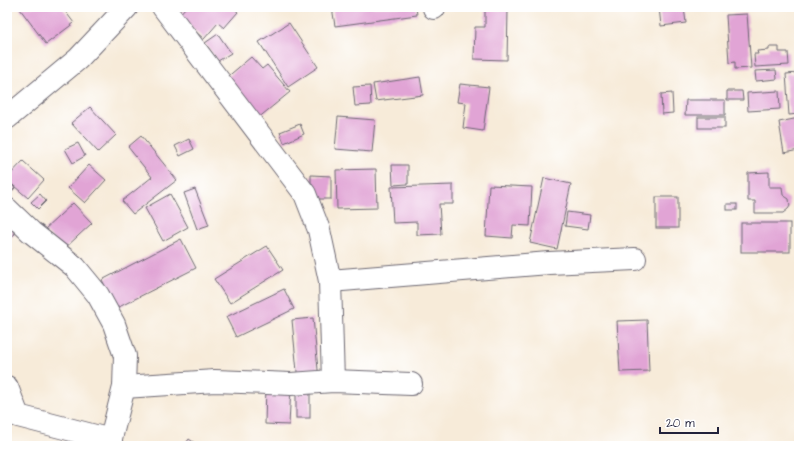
<svg xmlns="http://www.w3.org/2000/svg" width="806" height="453" font-family="'Architects Daughter',sans-serif">
<style>
.building{fill:#e1a4d5}
.lines{fill:none;stroke-linecap:round;stroke-linejoin:round}
.street-casing{stroke:#6d6872;stroke-width:24}
.street{stroke:#fff;stroke-width:22}
</style>
<rect width="100%" height="100%" fill="#fff"/>
<filter id="ink" filterUnits="userSpaceOnUse"><feTurbulence type="fractalNoise" baseFrequency=".025" numOctaves="2"/><feDisplacementMap in="SourceGraphic" scale="8" xChannelSelector="R" yChannelSelector="G"/><feConvolveMatrix kernelMatrix="1 2 1 2 8 2 1 2 1" color-interpolation-filters="sRGB"/></filter>
<filter id="wash" filterUnits="userSpaceOnUse"><feTurbulence type="fractalNoise" baseFrequency=".012" numOctaves="4" result="noise"/><feDisplacementMap in="SourceGraphic" scale="16" xChannelSelector="R" yChannelSelector="G"/><feGaussianBlur stdDeviation="0.9" result="paint"/><feColorMatrix in="noise" values="0 0 0 0 0 0 0 0 0 0 0 0 0 0 0 0 0 1.4 0 .05"/><feComposite in="paint" operator="in"/></filter>
<g filter="url(#wash)">
<rect width="100%" height="100%" fill="#f7ebd9"/>
<g id="blocks">
<g class="building">
<polygon points="23,7 62,7 74,23 46,44 20,9"/>
<polygon points="186,7 232,7 238,12 224,28 218,23 204,39 178,16"/>
<polygon points="332,7 416,7 417,15 335,26"/>
<polygon points="659,7 684,7 686,23 661,26"/>
<polygon points="485,10 508,10 507,60 474,59 475,27 485,27"/>
<polygon points="747,14 751,68 735,69 735,62 729,63 726,15"/>
<polygon points="289,23 318,67 288,87 259,42"/>
<polygon points="218,34 231,53 218,61 205,43"/>
<polygon points="769,47 779,47 779,52 788,52 789,65 755,67 754,54 758,54 757,51 769,50"/>
<polygon points="251,57 262,69 267,65 290,92 257,119 225,79"/>
<polygon points="776,70 777,79 756,81 755,71"/>
<polygon points="799,73 799,114 789,115 786,74"/>
<polygon points="420,77 423,95 376,101 373,84"/>
<polygon points="460,84 489,87 483,131 463,128 466,103 457,102"/>
<polygon points="370,86 371,105 355,106 353,87"/>
<polygon points="727,91 742,91 743,100 727,100"/>
<polygon points="779,91 780,109 748,111 747,93"/>
<polygon points="672,93 673,113 662,114 661,94"/>
<polygon points="686,100 725,100 725,115 685,115"/>
<polygon points="90,107 116,135 98,152 71,123"/>
<polygon points="338,117 375,120 372,152 335,149"/>
<rect x="698" y="117" width="27" height="11"/>
<polygon points="799,118 799,150 784,153 779,122"/>
<polygon points="300,124 304,134 284,143 280,132"/>
<polygon points="141,136 177,180 133,214 122,201 152,177 128,147"/>
<polygon points="189,139 194,149 180,156 175,146"/>
<polygon points="78,143 85,156 73,163 65,149"/>
<polygon points="23,161 44,180 28,198 7,180 7,178"/>
<polygon points="89,165 106,180 85,203 68,188"/>
<polygon points="392,165 408,165 408,184 393,185"/>
<polygon points="376,169 377,208 337,209 336,170"/>
<polygon points="769,172 769,187 782,187 783,195 789,199 790,206 788,209 783,213 755,213 755,201 748,201 748,173"/>
<polygon points="311,175 331,176 331,199 311,199"/>
<polygon points="544,178 571,184 557,249 530,243"/>
<polygon points="7,181 15,188 7,197"/>
<polygon points="453,185 453,204 439,204 441,234 417,235 417,222 393,223 391,187"/>
<polygon points="489,185 532,187 530,226 513,225 512,238 486,236"/>
<polygon points="195,189 209,225 197,229 184,193"/>
<polygon points="40,194 46,201 38,209 31,202"/>
<polygon points="170,194 188,227 163,241 145,208"/>
<rect x="656" y="197" width="22" height="31"/>
<polygon points="73,203 92,223 63,250 44,230"/>
<rect x="727" y="204" width="10" height="6"/>
<polygon points="567,212 590,215 588,229 565,226"/>
<polygon points="7,223 15,234 7,240"/>
<rect x="741" y="223" width="49" height="29"/>
<polygon points="181,239 196,268 117,308 102,280"/>
<polygon points="267,246 283,270 230,303 214,279"/>
<polygon points="284,289 294,309 236,337 226,317"/>
<polygon points="313,318 319,380 298,382 292,320"/>
<polygon points="647,320 649,371 620,372 617,321"/>
<polygon points="266,385 291,386 289,425 265,424"/>
<rect x="296" y="385" width="14" height="33"/>
<polygon points="189,439 199,446 184,446"/>
</g>
</g>
</g>
<g filter="url(#ink)">
<use href="#blocks" fill-opacity="0" stroke="#6d6872" stroke-width="1"/>
<g class="lines">
<defs>
<g id="street">
<polyline points="163,7 305,194 319,230 330,281 549,263 635,259"/>
<polyline points="434,8 434,7"/>
<polyline points="7,118 78,59 127,7"/>
<polyline points="7,209 31,232 75,267 98,295 114,324 125,356 124,387 109,446"/>
<polyline points="330,281 333,381"/>
<polyline points="7,387 18,416 111,440"/>
<polyline points="124,387 215,381 291,384 333,381 411,384"/>
</g>
</defs>
<use href="#street" class="street-casing"/>
<use href="#street" class="street"/>
</g>
</g>
<rect width="806" height="453" fill="none" stroke="#fff" stroke-width="24"/>
<path d="M660 427v6h58v-6" fill="none" stroke="#22223b" stroke-width="2"/>
<text x="666" y="427" font-size="12" fill="#22223b" stroke="#ffffff" stroke-width="3" paint-order="stroke">20 m</text>
</svg>
